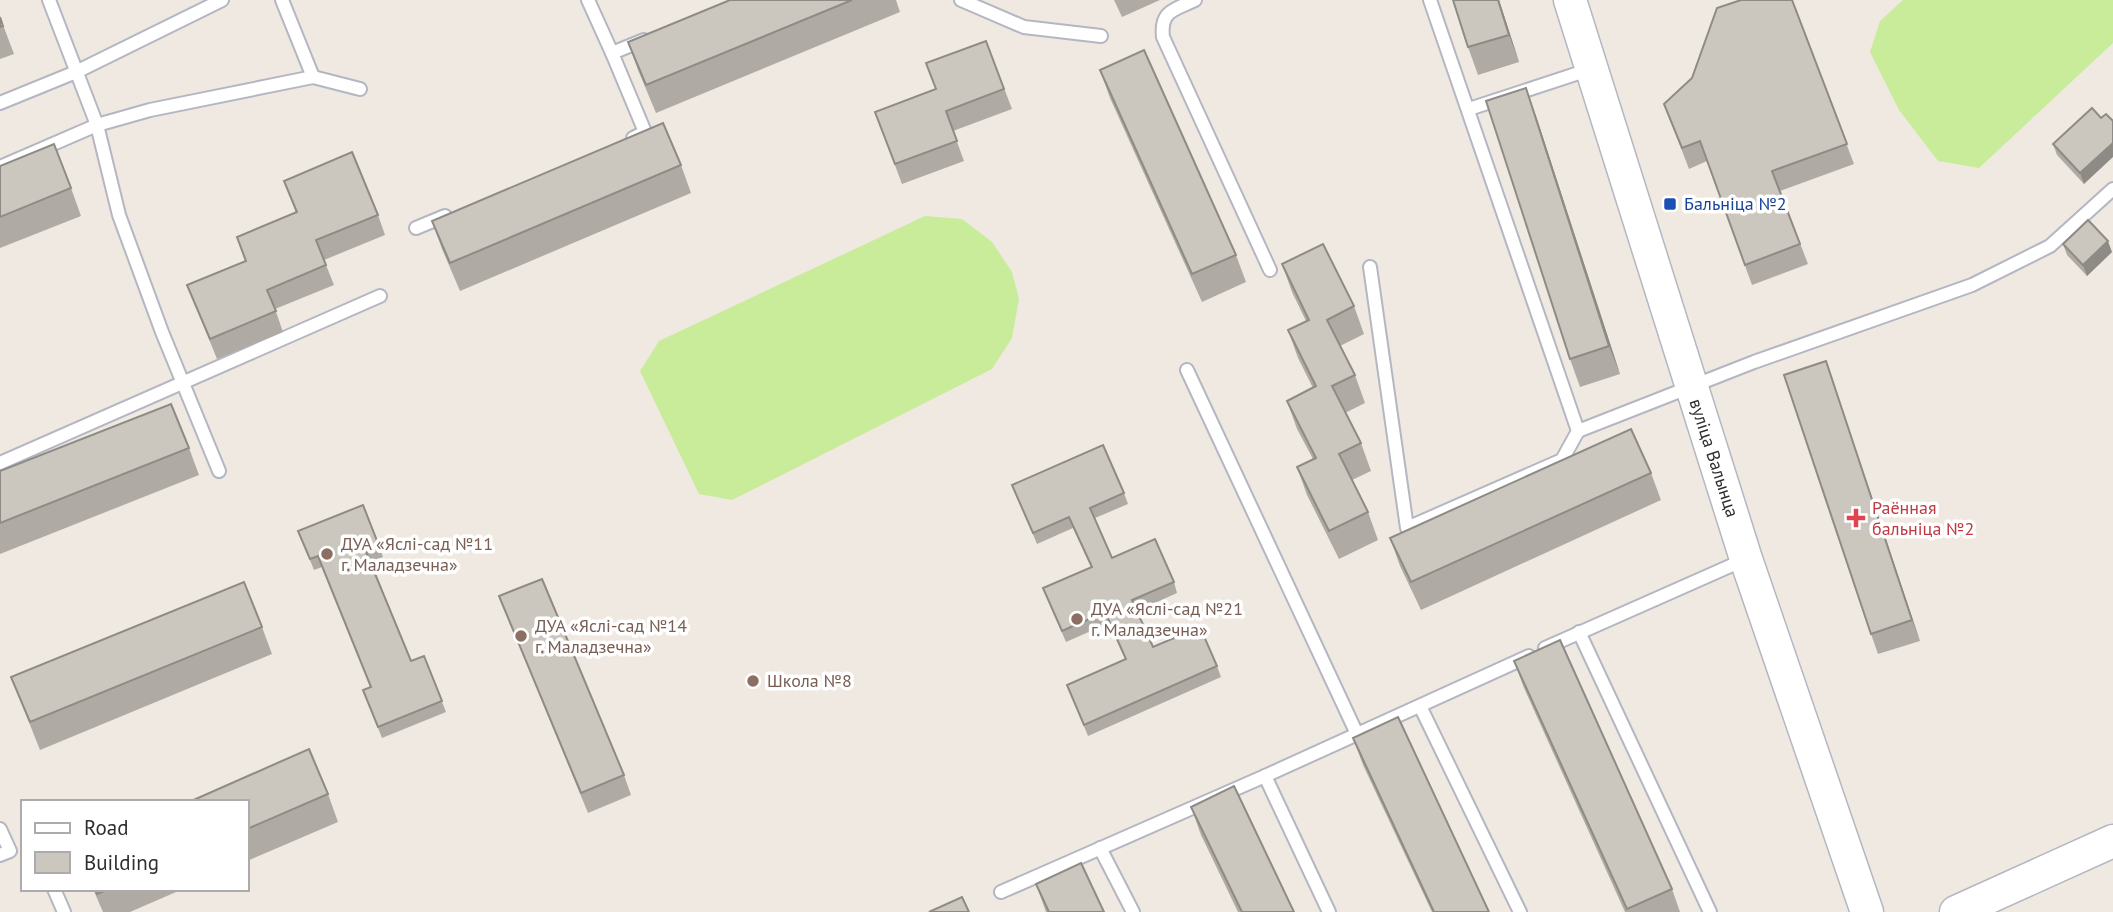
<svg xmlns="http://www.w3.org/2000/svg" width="2113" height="912" font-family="'PT Sans',sans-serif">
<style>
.pitch{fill:#c9ec9a}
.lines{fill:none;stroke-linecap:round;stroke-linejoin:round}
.service-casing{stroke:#b4b7c1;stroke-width:16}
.tertiary-casing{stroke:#b4b7c1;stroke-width:35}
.service{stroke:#fff;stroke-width:12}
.tertiary{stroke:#fff;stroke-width:32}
.wall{fill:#afaba4}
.shaded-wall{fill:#8e8b86}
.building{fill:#cbc7bf;stroke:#8e8b86;stroke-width:2}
.transit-dot{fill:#1a4fb4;stroke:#fff;stroke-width:2.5}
.health-dot{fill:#e0444e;stroke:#fff;stroke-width:2.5}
.education-dot{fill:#8d6e63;stroke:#fff;stroke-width:2.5}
.labels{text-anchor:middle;stroke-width:7;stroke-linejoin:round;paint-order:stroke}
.transit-label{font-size:18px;fill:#164399;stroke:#fff;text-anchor:start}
.street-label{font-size:18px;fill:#2e2e2e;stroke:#fff}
.health-label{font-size:18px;fill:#be3a42;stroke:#fff;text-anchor:start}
.education-label{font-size:18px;fill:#785e54;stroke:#fff;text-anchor:start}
</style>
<rect width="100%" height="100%" fill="#efe9e1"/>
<g class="pitch">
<polygon points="1903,0 2113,0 2113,43 1979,168 1938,161 1899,110 1870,52 1880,21"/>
<polygon points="925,216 962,219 992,242 1012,272 1019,299 1012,338 992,369 732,500 699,494 640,371 659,341"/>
</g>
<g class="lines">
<defs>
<g id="service">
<polyline points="49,0 97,125 119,215 162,332 219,471"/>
<polyline points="282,0 313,77"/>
<polyline points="588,0 612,53 644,40"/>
<polyline points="961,0 1024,27 1101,36"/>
<path d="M1195 0C1175 10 1160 10 1163 37L1270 270"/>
<polyline points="612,53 645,132 633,138"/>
<polyline points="0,103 76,72 222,0"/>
<polyline points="1469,109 1591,69"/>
<polyline points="0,167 97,125 150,110 313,77 360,89"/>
<polyline points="416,228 445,216"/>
<polyline points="1370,267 1407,528 1562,460 1578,431 1430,0"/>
<polyline points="1187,370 1357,734"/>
<polyline points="1578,431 1754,362 1972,285 2050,246 2113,189"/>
<polyline points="0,463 380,296"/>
<polyline points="1579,632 1710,912"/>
<polyline points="1545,648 1746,559"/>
<polyline points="1420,706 1520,912"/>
<polyline points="1265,776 1329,912"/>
<polyline points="0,829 10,851 0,855"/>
<polyline points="1100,848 1133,912"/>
<polyline points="54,889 64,912"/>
<polyline points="1001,892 1265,776 1529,656"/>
</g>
<g id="tertiary">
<polyline points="1570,0 1746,559 1867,912"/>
<polyline points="1956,912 2113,841"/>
</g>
</defs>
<use href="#service" class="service-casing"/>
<use href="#tertiary" class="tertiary-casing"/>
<use href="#service" class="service"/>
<use href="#tertiary" class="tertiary"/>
</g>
<g class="wall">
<polygon points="730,0 896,0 900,12 656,113 638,70 628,42"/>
<polygon points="1114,0 1160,0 1122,17"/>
<polygon points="1499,0 1519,62 1478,75 1468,47"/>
<polygon points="1792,0 1854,164 1780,191 1808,264 1752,285 1707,161 1689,169 1664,104"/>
<polygon points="0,17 14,54 0,59"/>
<polygon points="986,41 1012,109 953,131 964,161 902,184 875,112 936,89"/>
<polygon points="1100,70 1236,255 1246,282 1202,302 1110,98"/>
<polygon points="1536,116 1620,374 1580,387 1570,359"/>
<polygon points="2101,118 2084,184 2057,155 2053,144"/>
<polygon points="681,165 691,193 460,291 442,249 432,221"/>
<polygon points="0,166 71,188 81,216 0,248"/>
<polygon points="284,181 378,215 385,235 324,260 334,285 275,309 283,332 217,359 187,285 245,261 237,237 296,213"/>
<polygon points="2063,244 2112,252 2087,276 2067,255"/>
<polygon points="1282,264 1354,306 1364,334 1340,346 1355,375 1365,403 1345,413 1361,443 1371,471 1352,480 1368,512 1378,540 1339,559 1307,495 1297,467 1313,459 1297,429 1287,401 1313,388 1298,358 1288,330 1306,321 1292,292"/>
<polygon points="1826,361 1920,641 1878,654 1871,634"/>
<polygon points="189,448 199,475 0,554 0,471"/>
<polygon points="1651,473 1661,500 1421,610 1400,566 1390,538"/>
<polygon points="1012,485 1124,493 1128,504 1095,518 1112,558 1174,582 1177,593 1137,611 1153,647 1217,666 1221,677 1088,736 1067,685 1125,659 1109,623 1066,642 1043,588 1091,567 1073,528 1037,544"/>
<polygon points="363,505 383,557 371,562 411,661 424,656 446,712 382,738 363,690 371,687 322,567 314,570 298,531"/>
<polygon points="499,596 624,775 631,795 588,813"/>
<polygon points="262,627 272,654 40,750 11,677"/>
<polygon points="1514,661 1672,889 1680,912 1625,912 1524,688"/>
<polygon points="1353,738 1489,912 1432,912 1363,765"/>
<polygon points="328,794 338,822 247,861 247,802"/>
<polygon points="1191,807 1294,912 1238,912 1201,835"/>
<polygon points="1036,884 1104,912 1046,912"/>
<polygon points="93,889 183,889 130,912 103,912"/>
</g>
<g class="shaded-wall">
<polygon points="1498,0 1499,0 1519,62 1509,35"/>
<polygon points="1526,88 1536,116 1620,374 1609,346"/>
<polygon points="2113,143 2113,157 2084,184 2080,173"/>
<polygon points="2108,241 2112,252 2087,276 2083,265"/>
<polygon points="1826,361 1833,382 1920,641 1912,620"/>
</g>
<g class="building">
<polygon points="730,0 852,0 646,85 628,42"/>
<polygon points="1453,0 1498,0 1509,35 1468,47"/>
<polygon points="1741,0 1792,0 1847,144 1772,171 1800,244 1745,265 1700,141 1682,148 1664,104 1692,78 1717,8"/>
<polygon points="0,17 3,26 0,27"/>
<polygon points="986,41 1004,89 946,111 957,141 895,164 875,112 936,89 926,63"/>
<polygon points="1144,50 1236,255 1192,274 1100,70"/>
<polygon points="1526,88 1609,346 1570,359 1486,101"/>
<polygon points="2092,108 2101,118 2106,114 2113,121 2113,143 2080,173 2053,144"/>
<polygon points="663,123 681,165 450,263 432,221"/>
<polygon points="54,144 71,188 0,217 0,166"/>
<polygon points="352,152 378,215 316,240 326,265 267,290 276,311 210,339 187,285 246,261 237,237 297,212 284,181"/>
<polygon points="2088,220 2108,241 2083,265 2063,244"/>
<polygon points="1323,244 1354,306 1327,320 1355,375 1332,386 1361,443 1339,454 1368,512 1329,531 1297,467 1316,458 1287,401 1316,386 1288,330 1309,320 1282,264"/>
<polygon points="1826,361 1912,620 1871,634 1784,375"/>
<polygon points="171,404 189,448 0,523 0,471"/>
<polygon points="1631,429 1651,473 1411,582 1390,538"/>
<polygon points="1103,445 1124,493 1090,508 1112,558 1155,539 1174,582 1132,600 1153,647 1200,627 1217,666 1084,725 1067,685 1126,659 1105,612 1062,631 1043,588 1092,567 1069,517 1033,533 1012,485"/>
<polygon points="363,505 379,546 366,552 411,661 424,656 442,701 378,727 363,690 371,687 318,556 310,559 298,531"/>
<polygon points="542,579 624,775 581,793 499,596"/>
<polygon points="244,582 262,627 30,722 11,677"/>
<polygon points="1560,640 1672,889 1627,909 1514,661"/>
<polygon points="1398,717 1489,912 1434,912 1353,738"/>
<polygon points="309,749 328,794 247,829 247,802 189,802"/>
<polygon points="1234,786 1294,912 1242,912 1191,807"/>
<polygon points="1081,863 1104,912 1049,912 1036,884"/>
<polygon points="95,889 109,889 97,894"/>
<polygon points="962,897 969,912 929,912"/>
</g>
<rect class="transit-dot" x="1663" y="197" width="14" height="14" rx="3.5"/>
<path class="health-dot" d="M1852.5 507.5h7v7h7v7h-7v7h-7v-7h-7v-7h7z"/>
<g class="education-dot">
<circle cx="327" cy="554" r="7"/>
<circle cx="1077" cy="619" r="7"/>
<circle cx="521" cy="636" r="7"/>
<circle cx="753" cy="681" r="7"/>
</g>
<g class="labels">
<g class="transit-label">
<text x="1684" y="210">Бальніца №2</text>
</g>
<g class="street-label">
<text transform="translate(1714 458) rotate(72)" y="6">вуліца Валынца</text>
</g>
<g class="health-label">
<text x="1872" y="514">Раённая<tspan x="1872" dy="21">бальніца №2</tspan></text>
</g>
<g class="education-label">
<text x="341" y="550">ДУА «Яслі-сад №11<tspan x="341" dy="21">г. Маладзечна»</tspan></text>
<text x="1091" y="615">ДУА «Яслі-сад №21<tspan x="1091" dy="21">г. Маладзечна»</tspan></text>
<text x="535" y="632">ДУА «Яслі-сад №14<tspan x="535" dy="21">г. Маладзечна»</tspan></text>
<text x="767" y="687">Школа №8</text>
</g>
</g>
<rect x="21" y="800" width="228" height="91" fill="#ffffff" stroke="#ababab" stroke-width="2"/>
<rect x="35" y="823" width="35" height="10" fill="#ffffff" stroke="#ababab" stroke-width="2"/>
<text x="84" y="835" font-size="21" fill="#2e2e2e">Road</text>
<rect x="35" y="852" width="35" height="21" fill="#cbc7bf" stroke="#ababab" stroke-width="2"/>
<text x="84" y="870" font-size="21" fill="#2e2e2e">Building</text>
</svg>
